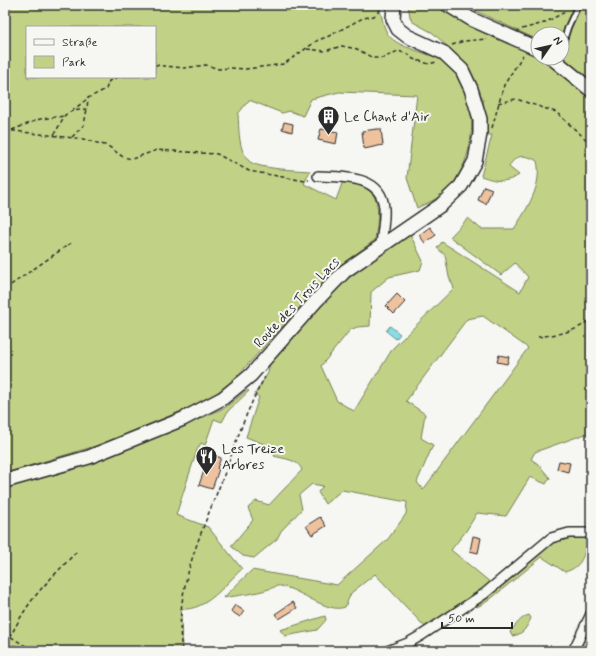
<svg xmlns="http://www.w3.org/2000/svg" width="596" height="656" font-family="Mynerve,sans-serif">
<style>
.green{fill:#c1d286;stroke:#767e58;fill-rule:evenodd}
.water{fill:#8bdde3;stroke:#659699}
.building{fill:#eec29e;stroke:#2b2b2b}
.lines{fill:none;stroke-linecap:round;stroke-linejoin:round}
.lane-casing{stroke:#2b2b2b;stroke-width:8}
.street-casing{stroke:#2b2b2b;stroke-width:12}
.secondary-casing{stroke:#2b2b2b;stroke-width:16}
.path{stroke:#2b2b2b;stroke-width:1.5;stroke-dasharray:4 3;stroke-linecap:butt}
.lane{stroke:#f6f6f2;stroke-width:4.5}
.street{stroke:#f6f6f2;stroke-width:9}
.secondary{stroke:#f6f6f2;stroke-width:13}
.labels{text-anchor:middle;stroke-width:4;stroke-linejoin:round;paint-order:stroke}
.poi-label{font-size:14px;fill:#2b2b2b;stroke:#f6f6f2;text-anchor:start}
.street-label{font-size:14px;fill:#2b2b2b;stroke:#f6f6f2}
</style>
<rect width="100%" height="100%" fill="#f6f6f2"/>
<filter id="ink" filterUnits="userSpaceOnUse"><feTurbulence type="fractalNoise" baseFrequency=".025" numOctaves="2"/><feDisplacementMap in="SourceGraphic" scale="8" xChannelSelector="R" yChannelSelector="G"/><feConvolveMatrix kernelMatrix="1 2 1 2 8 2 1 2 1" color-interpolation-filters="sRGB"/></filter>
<g filter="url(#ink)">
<g class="green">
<path d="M5 5H382L380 10C382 17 383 25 386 31 394 50 433 51 448 65 482 97 477 157 448 190 440 198 427 203 417 208L407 178 417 95 339 92 311 99 303 116 290 111 282 113 249 100 238 114C239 128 238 151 249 161 257 169 297 170 310 171L304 184 336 200 343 181C349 182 357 182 362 185 384 195 377 222 375 240L335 269 229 385 203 402 102 444 5 473ZM27 27H155V77H27Z"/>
<path d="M408 5H434L471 27 537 55 538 58C547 59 582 92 591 100V432L535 452 531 459 538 464 550 478 546 484 530 477 506 516 477 513 466 531 451 550 491 583 426 628 375 574 351 593 345 607C328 614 301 590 281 586 277 585 273 588 269 589 254 594 239 595 223 598L252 570 337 585 388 539 406 514 407 502 342 490 325 504 318 492 323 486 312 484 299 495 302 509 281 531 277 539 254 558 243 556 231 546 253 520 248 508 256 501 269 505 302 470C298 459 284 459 274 456L277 449 246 437 259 397 255 394 268 373 270 362 341 284 409 232 423 261 420 270 389 277 371 292 370 326 357 327 350 330 321 366 337 401 354 411 393 348 454 288 449 277 445 255 437 248 442 242 520 292 528 277 515 263 501 275 450 237 468 218 481 229H514C527 209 543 185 537 161 526 154 515 154 509 167L519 175C505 184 496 181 481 176L492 135H487L483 100 475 80 468 66 433 33 413 22 410 17ZM483 316 528 348 423 490 417 482 433 445 421 438 425 414 406 401 467 319Z"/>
<polygon points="463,5 591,5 591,81 562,56 562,34 538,34 538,40"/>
<path d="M247 390 249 391 228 411 222 422 214 419 205 445 201 443 197 450 176 515 208 527 242 569C224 585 207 611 181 609L182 651H22L18 646 14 645 5 649V488L79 468 199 419 226 407Z"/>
<path d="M591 483V543L587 544C583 558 581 567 565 572L542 557 488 601 477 607 474 604 550 542 562 537 588 535Z"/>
<path d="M529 615 531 618C527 627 523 635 512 636L510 632C515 626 521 617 529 615Z"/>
<polygon points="325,616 326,620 317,630 285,636 280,630"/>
<polygon points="591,620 591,651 576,651"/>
</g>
<polygon class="water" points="390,326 400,334 396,339 386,331"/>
<g class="building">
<polygon points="284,122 293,124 292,132 282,129"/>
<polygon points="321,129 338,132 336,144 318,140"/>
<polygon points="377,129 381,129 383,145 364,149 362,131"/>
<polygon points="484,186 492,189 486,204 478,200"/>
<polygon points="430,227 436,235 425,243 419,235"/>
<polygon points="397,294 405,302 394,314 386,306"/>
<polygon points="499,355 509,357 507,364 497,362"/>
<polygon points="208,453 221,458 217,468 219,469 212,489 199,485 206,465 204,464"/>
<polygon points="559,461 570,463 568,472 557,469"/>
<polygon points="320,517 326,526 312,535 306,526"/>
<polygon points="473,536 481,538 478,553 470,551"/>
<polygon points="293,602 297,608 279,619 275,614"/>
<polygon points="235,605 244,611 240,617 231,611"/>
</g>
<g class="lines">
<defs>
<polyline id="lane" points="562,46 568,27 578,5"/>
<g id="street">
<path d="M318 176C342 177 382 175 384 208 385 220 382 233 381 245"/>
<polyline points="387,651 408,643 422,635 484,594 551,538 569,533 591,533"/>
<polyline points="573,651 591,614"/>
</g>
<g id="secondary">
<polyline points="448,5 471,19 538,49"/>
<polyline points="552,58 591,90"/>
<polyline points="5,481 89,457 183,419 223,398 251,375 316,301 345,271 441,205 461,186 475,161 480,134 480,119 471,89 462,70 444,53 407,36 398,29 393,19 394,5"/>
</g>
</defs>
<use href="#lane" class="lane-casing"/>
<use href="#street" class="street-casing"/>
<use href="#secondary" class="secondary-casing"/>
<g class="path">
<polyline points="584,7 591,6"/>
<polyline points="522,29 544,23 567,11"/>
<polyline points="452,45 464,41 487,39"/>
<polyline points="307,49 325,51 342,46 357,49 373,58 383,58 398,51 408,54 413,59 429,64 436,62"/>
<polyline points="155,65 184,68 206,65 219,69 231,68 246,69 284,64 318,40 327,37 363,18 374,16 381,9 383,9"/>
<polyline points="498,103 516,99 556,112 591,144"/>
<polyline points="72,111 87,99"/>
<polyline points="492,128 504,85 523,55"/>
<polyline points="5,130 83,139 108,146 123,157 132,159 157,150 217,154 249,171 305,181 309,180"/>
<polyline points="12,130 40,119 64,116"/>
<polyline points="54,135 65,115 72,111 87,109 88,98 106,89 109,81 118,77"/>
<polyline points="72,137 84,125 87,109"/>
<polyline points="5,289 71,243"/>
<path d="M538 337C556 334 579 333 591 317"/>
<polyline points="5,633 27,647 61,651"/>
<path d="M5 643C13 634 17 622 24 612 38 589 59 571 77 551"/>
<path d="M182 651C173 589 202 532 224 475 236 442 247 408 265 377"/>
</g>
<use href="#lane" class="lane"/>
<use href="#street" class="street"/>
<use href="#secondary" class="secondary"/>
</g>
</g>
<defs>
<symbol id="building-pin" viewBox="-11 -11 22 30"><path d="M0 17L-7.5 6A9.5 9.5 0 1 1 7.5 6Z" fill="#2b2b2b" stroke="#f6f6f2"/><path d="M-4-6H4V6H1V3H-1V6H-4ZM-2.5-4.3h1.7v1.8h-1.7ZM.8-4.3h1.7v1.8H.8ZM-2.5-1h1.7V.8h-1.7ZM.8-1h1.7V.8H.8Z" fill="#fff"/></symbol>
<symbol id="restaurant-pin" viewBox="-11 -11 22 30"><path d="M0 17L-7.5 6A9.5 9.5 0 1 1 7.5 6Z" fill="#2b2b2b" stroke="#f6f6f2"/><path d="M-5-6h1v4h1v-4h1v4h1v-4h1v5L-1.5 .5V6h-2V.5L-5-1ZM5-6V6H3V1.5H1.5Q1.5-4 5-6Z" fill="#fff"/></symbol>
</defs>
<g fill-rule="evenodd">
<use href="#building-pin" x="316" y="104" width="25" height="34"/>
<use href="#restaurant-pin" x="194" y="444" width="25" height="34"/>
</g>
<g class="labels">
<g class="poi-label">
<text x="344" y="121">Le Chant d'Air</text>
<text x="222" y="453">Les Treize<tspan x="222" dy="16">Arbres</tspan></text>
</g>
<g class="street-label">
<text transform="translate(296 302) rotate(-47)" y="5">Route des Trois Lacs</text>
</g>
</g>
<rect width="596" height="656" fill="none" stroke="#f6f6f2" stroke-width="20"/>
<rect x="10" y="10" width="576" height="636" fill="none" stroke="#2b2b2b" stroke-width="1.5" filter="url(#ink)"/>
<rect x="26" y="26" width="130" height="52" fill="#f6f6f2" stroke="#a5a5a2"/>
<rect x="34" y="39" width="20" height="6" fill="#f6f6f2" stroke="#a5a5a2"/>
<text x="62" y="46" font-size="12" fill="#2b2b2b">Straße</text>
<rect x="34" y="56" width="20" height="12" fill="#c1d286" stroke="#a5a5a2"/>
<text x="62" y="66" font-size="12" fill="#2b2b2b">Park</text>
<g transform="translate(550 46) rotate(56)"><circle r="19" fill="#f6f6f2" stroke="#a5a5a2"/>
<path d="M0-3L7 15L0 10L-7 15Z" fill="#2b2b2b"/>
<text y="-6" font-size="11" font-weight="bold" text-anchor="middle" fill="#2b2b2b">N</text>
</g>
<path d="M442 622v6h70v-6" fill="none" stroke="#2b2b2b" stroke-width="2"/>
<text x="448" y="622" font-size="12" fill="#2b2b2b" stroke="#f6f6f2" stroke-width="3" paint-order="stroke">50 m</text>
</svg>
